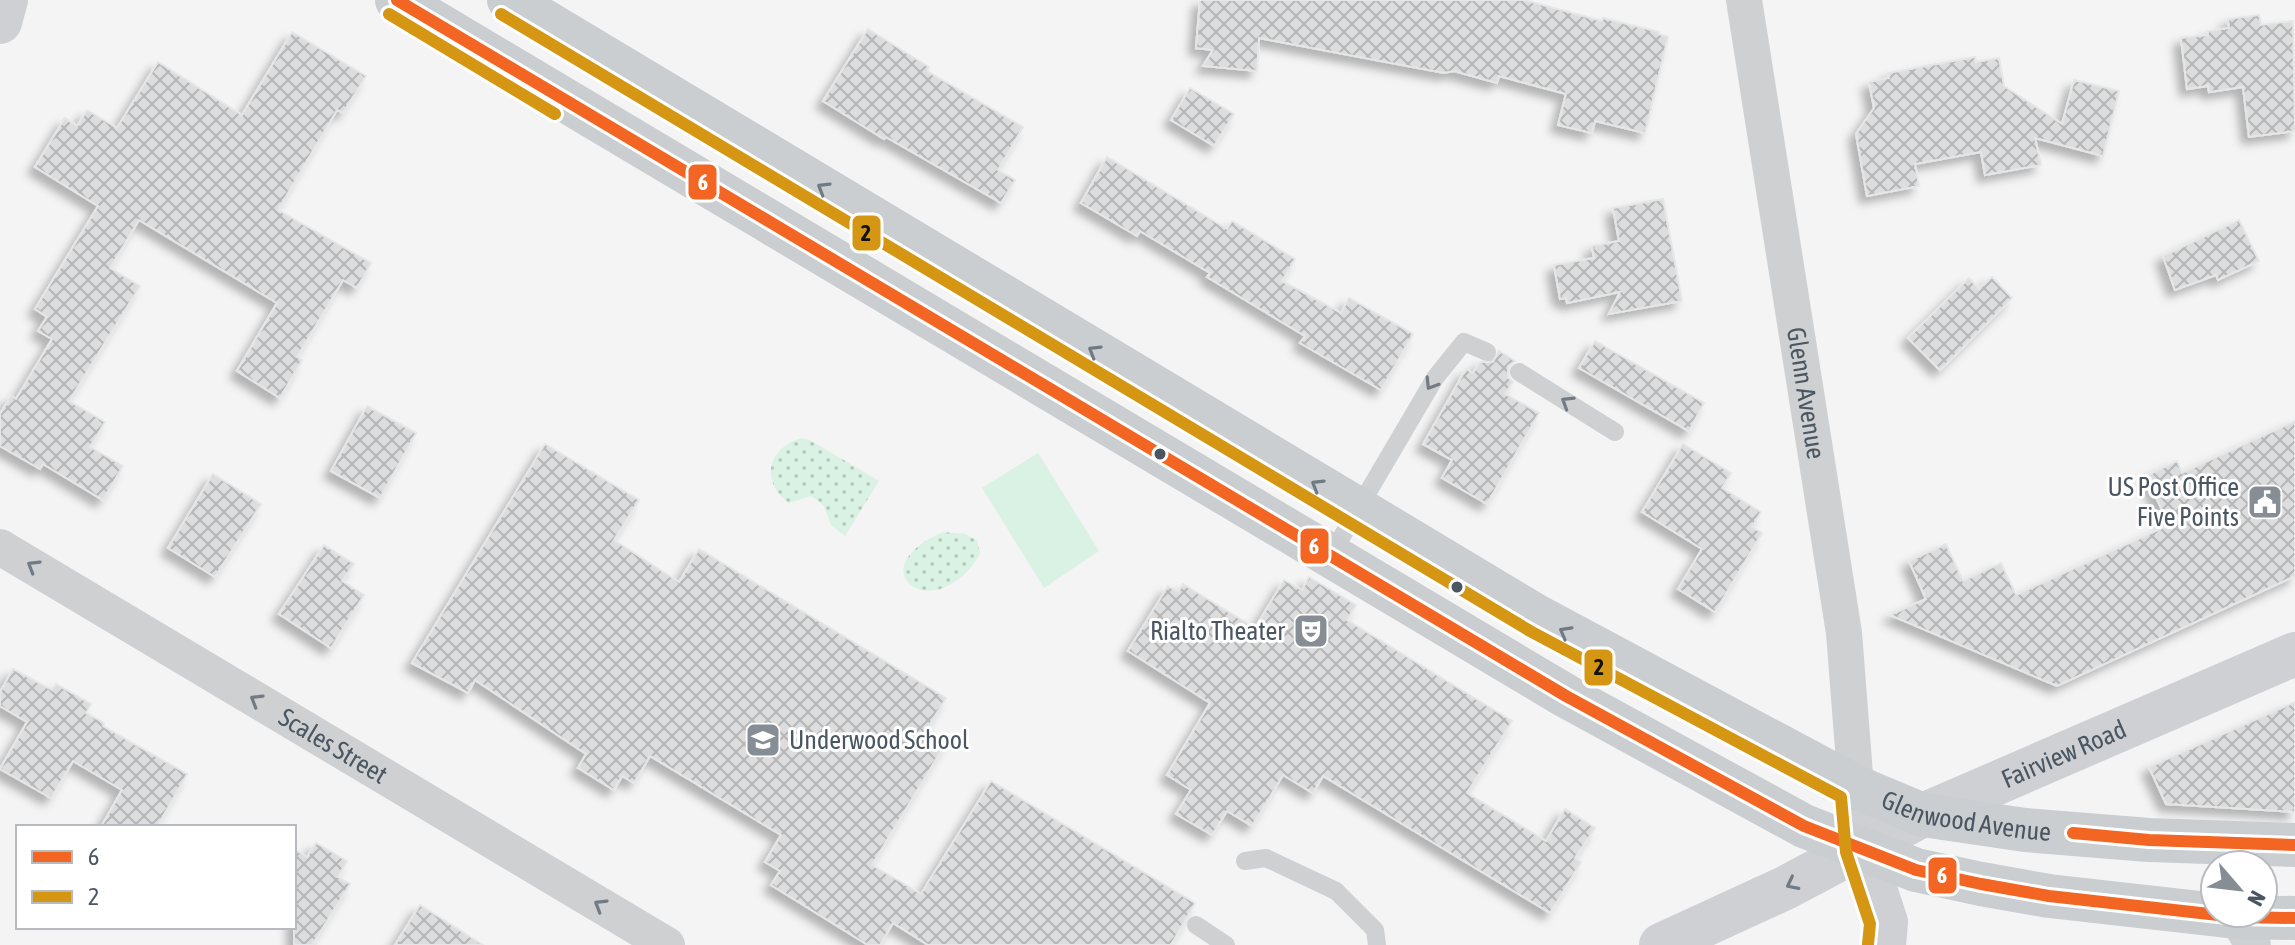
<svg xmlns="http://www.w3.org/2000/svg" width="2295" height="945" font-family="'Asap Condensed',sans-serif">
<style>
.grass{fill:#d9f2e3}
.park{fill:url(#park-dots)}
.building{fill:url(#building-cross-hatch);stroke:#e5e6e7;stroke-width:2;filter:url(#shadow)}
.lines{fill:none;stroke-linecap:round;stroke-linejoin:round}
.lane{stroke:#ced0d2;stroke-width:18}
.street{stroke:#ced0d2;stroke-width:36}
.secondary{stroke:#ced0d4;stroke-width:44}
.primary{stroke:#caced1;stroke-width:44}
.bus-1-casing{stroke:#fff;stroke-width:18}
.bus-2-casing{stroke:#fff;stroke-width:18}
.bus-1{stroke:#f26522;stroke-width:12}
.bus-2{stroke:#d49613;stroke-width:12}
.oneway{stroke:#707a83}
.oneway2{stroke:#727b83}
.oneway3{stroke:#727b84}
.bus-dot{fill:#4a5661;stroke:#fff;stroke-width:3}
.labels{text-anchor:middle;stroke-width:6;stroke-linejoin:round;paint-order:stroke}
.street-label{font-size:26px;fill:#4a5661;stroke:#fff}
.poi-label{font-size:26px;fill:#4a5661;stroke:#fff;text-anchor:end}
.line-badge{stroke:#fff;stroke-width:3}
.badge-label{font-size:22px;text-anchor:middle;font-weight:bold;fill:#fff}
.pale-badge-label{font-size:22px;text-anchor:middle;font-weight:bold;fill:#111}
</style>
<defs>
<pattern id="park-dots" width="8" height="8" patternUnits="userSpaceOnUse" patternTransform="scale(2)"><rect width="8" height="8" fill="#d9f2e3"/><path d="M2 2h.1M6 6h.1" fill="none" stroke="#b2c7bb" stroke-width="1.8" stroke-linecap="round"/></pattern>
<pattern id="building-cross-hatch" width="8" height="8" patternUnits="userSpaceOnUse" patternTransform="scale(2)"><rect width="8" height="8" fill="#ddddde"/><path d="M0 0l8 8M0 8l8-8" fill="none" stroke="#b5b6b7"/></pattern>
<filter id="shadow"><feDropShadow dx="-7" dy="7" stdDeviation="4" flood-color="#0004"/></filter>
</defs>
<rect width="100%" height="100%" fill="#f4f4f4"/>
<polygon class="grass" points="1038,453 1099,551 1044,588 982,488"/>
<g class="park">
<path d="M801 438 810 440 879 481 845 536 831 525 824 506 816 499 810 496 789 503C760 482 767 449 801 438Z"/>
<path d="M943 532 965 534 977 540 980 554C935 630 855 570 943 532Z"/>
</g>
<g class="building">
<polygon points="1200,0 1524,0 1602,21 1603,18 1659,32 1658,34 1668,37 1645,133 1595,121 1592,133 1558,125 1566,94 1499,76 1497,83 1454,71 1444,73 1259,38 1257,71 1203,66 1213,50 1196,48"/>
<polygon points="2259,15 2261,25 2293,21 2295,131 2249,137 2243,87 2209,92 2208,86 2187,89 2181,38 2208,35 2208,31 2229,28 2228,19"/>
<polygon points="868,29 929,67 927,71 1023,127 998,170 1015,180 1001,203 886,137 884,139 823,101"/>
<polygon points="292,32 366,76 343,113 337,110 278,210 371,263 357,288 343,280 297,357 302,360 280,398 237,371 277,303 139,220 110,268 140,286 69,401 105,422 90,447 123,466 103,500 43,464 40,469 0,446 0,414 11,396 16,399 52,339 38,331 47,317 35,309 98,206 35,167 65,118 77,126 87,110 117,128 158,62 242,115"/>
<polygon points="1975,57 1976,62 1999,58 2004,86 2062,124 2074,80 2119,91 2103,156 2035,138 2041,165 1985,175 1981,152 1915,164 1919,186 1867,196 1856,134 1874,108 1869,82 1889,78 1888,73"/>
<polygon points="1190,88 1234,114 1214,146 1171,120"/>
<polygon points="1107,157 1227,229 1232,221 1295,259 1282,281 1341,313 1349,298 1413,334 1381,390 1300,343 1305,336 1207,277 1210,273 1140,231 1137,236 1081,203"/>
<polygon points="1663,199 1682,301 1609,314 1620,292 1567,303 1566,298 1560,299 1554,265 1594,258 1592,246 1619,241 1613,208"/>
<polygon points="2239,220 2259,261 2218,280 2216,275 2175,290 2163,256"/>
<polygon points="1992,277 2012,298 1940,370 1908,338 1969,278 1979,289"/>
<polygon points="1595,341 1704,403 1689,431 1579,368"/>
<polygon points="1499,351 1515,361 1508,366 1508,377 1513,382 1505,394 1539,413 1487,504 1442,478 1452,460 1423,444 1466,369 1473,373 1480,362 1493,362"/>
<polygon points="367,406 416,433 380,498 331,471"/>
<polygon points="2295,421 2295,576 2057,686 1890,615 1926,599 1909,561 1946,544 1963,581 2001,563 2016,595 2169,525 2146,476 2177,461 2182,473"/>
<polygon points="545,444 639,500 614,540 679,582 699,549 946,698 927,729 947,741 872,865 921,894 991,781 1195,903 1171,945 928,945 893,923 880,945 868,945 771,885 780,871 765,862 781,835 650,756 634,783 622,776 614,790 578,768 586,754 475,680 468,693 412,663"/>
<polygon points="1683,444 1731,473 1722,488 1761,512 1752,527 1762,533 1715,612 1678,589 1702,549 1642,512"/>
<polygon points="213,474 261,504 215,577 168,548"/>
<polygon points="324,545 354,564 342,581 364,595 331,648 279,614"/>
<polygon points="1309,577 1356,605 1347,620 1512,721 1467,793 1546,841 1565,809 1595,828 1575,858 1581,862 1550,913 1323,776 1313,793 1283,775 1252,826 1227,811 1212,835 1176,814 1191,790 1167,775 1210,703 1128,651 1168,586 1178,592 1183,584 1255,628 1284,580 1302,590"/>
<polygon points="13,669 52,690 56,684 91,704 86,713 104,723 103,726 187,774 157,827 101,827 122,790 73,761 51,798 0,769 27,722 0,706 0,692"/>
<polygon points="2295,702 2295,812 2166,804 2149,767"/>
<polygon points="316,843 347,861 338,877 350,884 312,945 294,945 294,849 307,857"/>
<polygon points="420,905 483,945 395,945"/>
</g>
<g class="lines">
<g class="lane">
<polyline points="1519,372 1615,432"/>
<polyline points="1331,555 1435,378 1464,342 1487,352"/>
<polyline points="1245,861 1266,858 1336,891 1375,930 1377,945"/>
<polyline points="1196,925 1226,945"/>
</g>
<g class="street">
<path id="s1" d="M1744 0 1844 633 1856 787"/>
<path id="s2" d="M0 547 667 945"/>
<polyline points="2236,917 2253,945"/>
</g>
<g class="secondary">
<polyline points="0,22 6,0"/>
<polyline points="1856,787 1862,849 1886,922 1884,945"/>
<path id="s3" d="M1661 945 1785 888 1923 815 2295 654"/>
</g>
<g class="primary">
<polyline points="397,0 1566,696 1804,826 1916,870 1981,884 2049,896 2236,917 2295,918"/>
<path id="s4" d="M509 0 1538 617 1856 787 1923 815 2025 830 2149 840 2295 845"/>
</g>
<defs>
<g id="bus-1">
<polyline points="397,0 1566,696 1804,826 1916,870 1981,884 2049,896 2236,917 2295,918"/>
<polyline points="2073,833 2149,840 2295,845"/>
</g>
<g id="bus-2">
<polyline points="389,14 555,114"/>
<polyline points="501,14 1530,631 1841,797 1846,852 1870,924 1868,944"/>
</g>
</defs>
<use href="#bus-1" class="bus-1-casing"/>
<use href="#bus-2" class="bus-2-casing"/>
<use href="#bus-1" class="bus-1"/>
<use href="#bus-2" class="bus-2"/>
</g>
<defs><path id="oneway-chevron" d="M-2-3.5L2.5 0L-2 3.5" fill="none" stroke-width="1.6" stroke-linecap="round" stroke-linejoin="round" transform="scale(2)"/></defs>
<g class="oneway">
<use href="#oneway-chevron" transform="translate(823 188) rotate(-149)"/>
<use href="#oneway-chevron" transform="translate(1094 351) rotate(-149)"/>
<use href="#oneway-chevron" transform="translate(1317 485) rotate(-149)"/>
<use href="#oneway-chevron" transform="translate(1565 632) rotate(-151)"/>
</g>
<g class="oneway2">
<use href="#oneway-chevron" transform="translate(1431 384) rotate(122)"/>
<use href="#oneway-chevron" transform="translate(1567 402) rotate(-148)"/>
<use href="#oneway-chevron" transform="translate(33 566) rotate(-149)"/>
<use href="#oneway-chevron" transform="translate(256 700) rotate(-149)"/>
<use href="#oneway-chevron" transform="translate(600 905) rotate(-149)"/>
</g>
<use class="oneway3" href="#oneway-chevron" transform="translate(1792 884) rotate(153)"/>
<defs>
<symbol id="civic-square" viewBox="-11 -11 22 22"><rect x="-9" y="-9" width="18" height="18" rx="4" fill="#868d94" stroke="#fff"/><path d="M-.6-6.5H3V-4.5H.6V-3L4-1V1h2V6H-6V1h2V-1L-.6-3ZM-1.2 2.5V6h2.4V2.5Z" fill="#fff"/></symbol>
<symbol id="theatre-square" viewBox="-11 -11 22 22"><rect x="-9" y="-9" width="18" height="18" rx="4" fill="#868d94" stroke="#fff"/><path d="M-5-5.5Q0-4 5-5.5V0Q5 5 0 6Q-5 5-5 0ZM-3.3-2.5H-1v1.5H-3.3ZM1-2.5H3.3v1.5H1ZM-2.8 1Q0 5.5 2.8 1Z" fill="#fff"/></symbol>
<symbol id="school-square" viewBox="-11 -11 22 22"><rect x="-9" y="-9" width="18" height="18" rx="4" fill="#868d94" stroke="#fff"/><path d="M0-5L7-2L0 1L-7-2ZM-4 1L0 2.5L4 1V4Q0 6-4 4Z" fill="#fff"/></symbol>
</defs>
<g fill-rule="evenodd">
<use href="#civic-square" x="2245" y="482" width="40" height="40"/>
<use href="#theatre-square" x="1291" y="611" width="40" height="40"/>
<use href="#school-square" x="743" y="720" width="40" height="40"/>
</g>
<g class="bus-dot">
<circle cx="1160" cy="454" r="7"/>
<circle cx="1457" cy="587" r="7"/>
</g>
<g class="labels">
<g class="street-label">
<text dy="9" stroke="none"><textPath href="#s1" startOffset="398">Glenn Avenue</textPath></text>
<text dy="9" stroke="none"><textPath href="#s2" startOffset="388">Scales Street</textPath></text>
<text dy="9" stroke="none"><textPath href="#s3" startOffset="446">Fairview Road</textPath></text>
<text dy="9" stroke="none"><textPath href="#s4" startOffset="1676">Glenwood Avenue</textPath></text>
</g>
<g class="poi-label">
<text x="2239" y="496">US Post Office<tspan x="2239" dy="30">Five Points</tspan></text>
<text x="1285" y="640">Rialto Theater</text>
<text x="789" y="749" text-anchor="start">Underwood School</text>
</g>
</g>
<g class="line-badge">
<rect x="687" y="163" width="31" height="38" rx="8" fill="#f26522"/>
<rect x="851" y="214" width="31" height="38" rx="8" fill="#d49613"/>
<rect x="1299" y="527" width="31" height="38" rx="8" fill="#f26522"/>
<rect x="1583" y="648" width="31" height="39" rx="8" fill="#d49613"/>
<rect x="1927" y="856" width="31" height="39" rx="8" fill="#f26522"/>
</g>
<g class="badge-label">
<text x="703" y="190">6</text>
<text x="1314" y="554">6</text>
<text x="1942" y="883">6</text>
</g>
<g class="pale-badge-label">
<text x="866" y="241">2</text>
<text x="1599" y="675">2</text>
</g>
<rect x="16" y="825" width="280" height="104" fill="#ffffff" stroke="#b7bbc0" stroke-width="2"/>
<rect x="32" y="851" width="40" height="12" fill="#f26522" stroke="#b7bbc0" stroke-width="2"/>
<text x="88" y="865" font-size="24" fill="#4a5661">6</text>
<rect x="32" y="891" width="40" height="12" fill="#d49613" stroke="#b7bbc0" stroke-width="2"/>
<text x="88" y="905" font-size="24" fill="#4a5661">2</text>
<g transform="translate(2239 889) rotate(118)"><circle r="38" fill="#ffffff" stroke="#b7bbc0" stroke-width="2"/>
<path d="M0-6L14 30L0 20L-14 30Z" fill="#868d94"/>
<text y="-12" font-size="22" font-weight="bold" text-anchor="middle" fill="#4a5661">N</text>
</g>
</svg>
